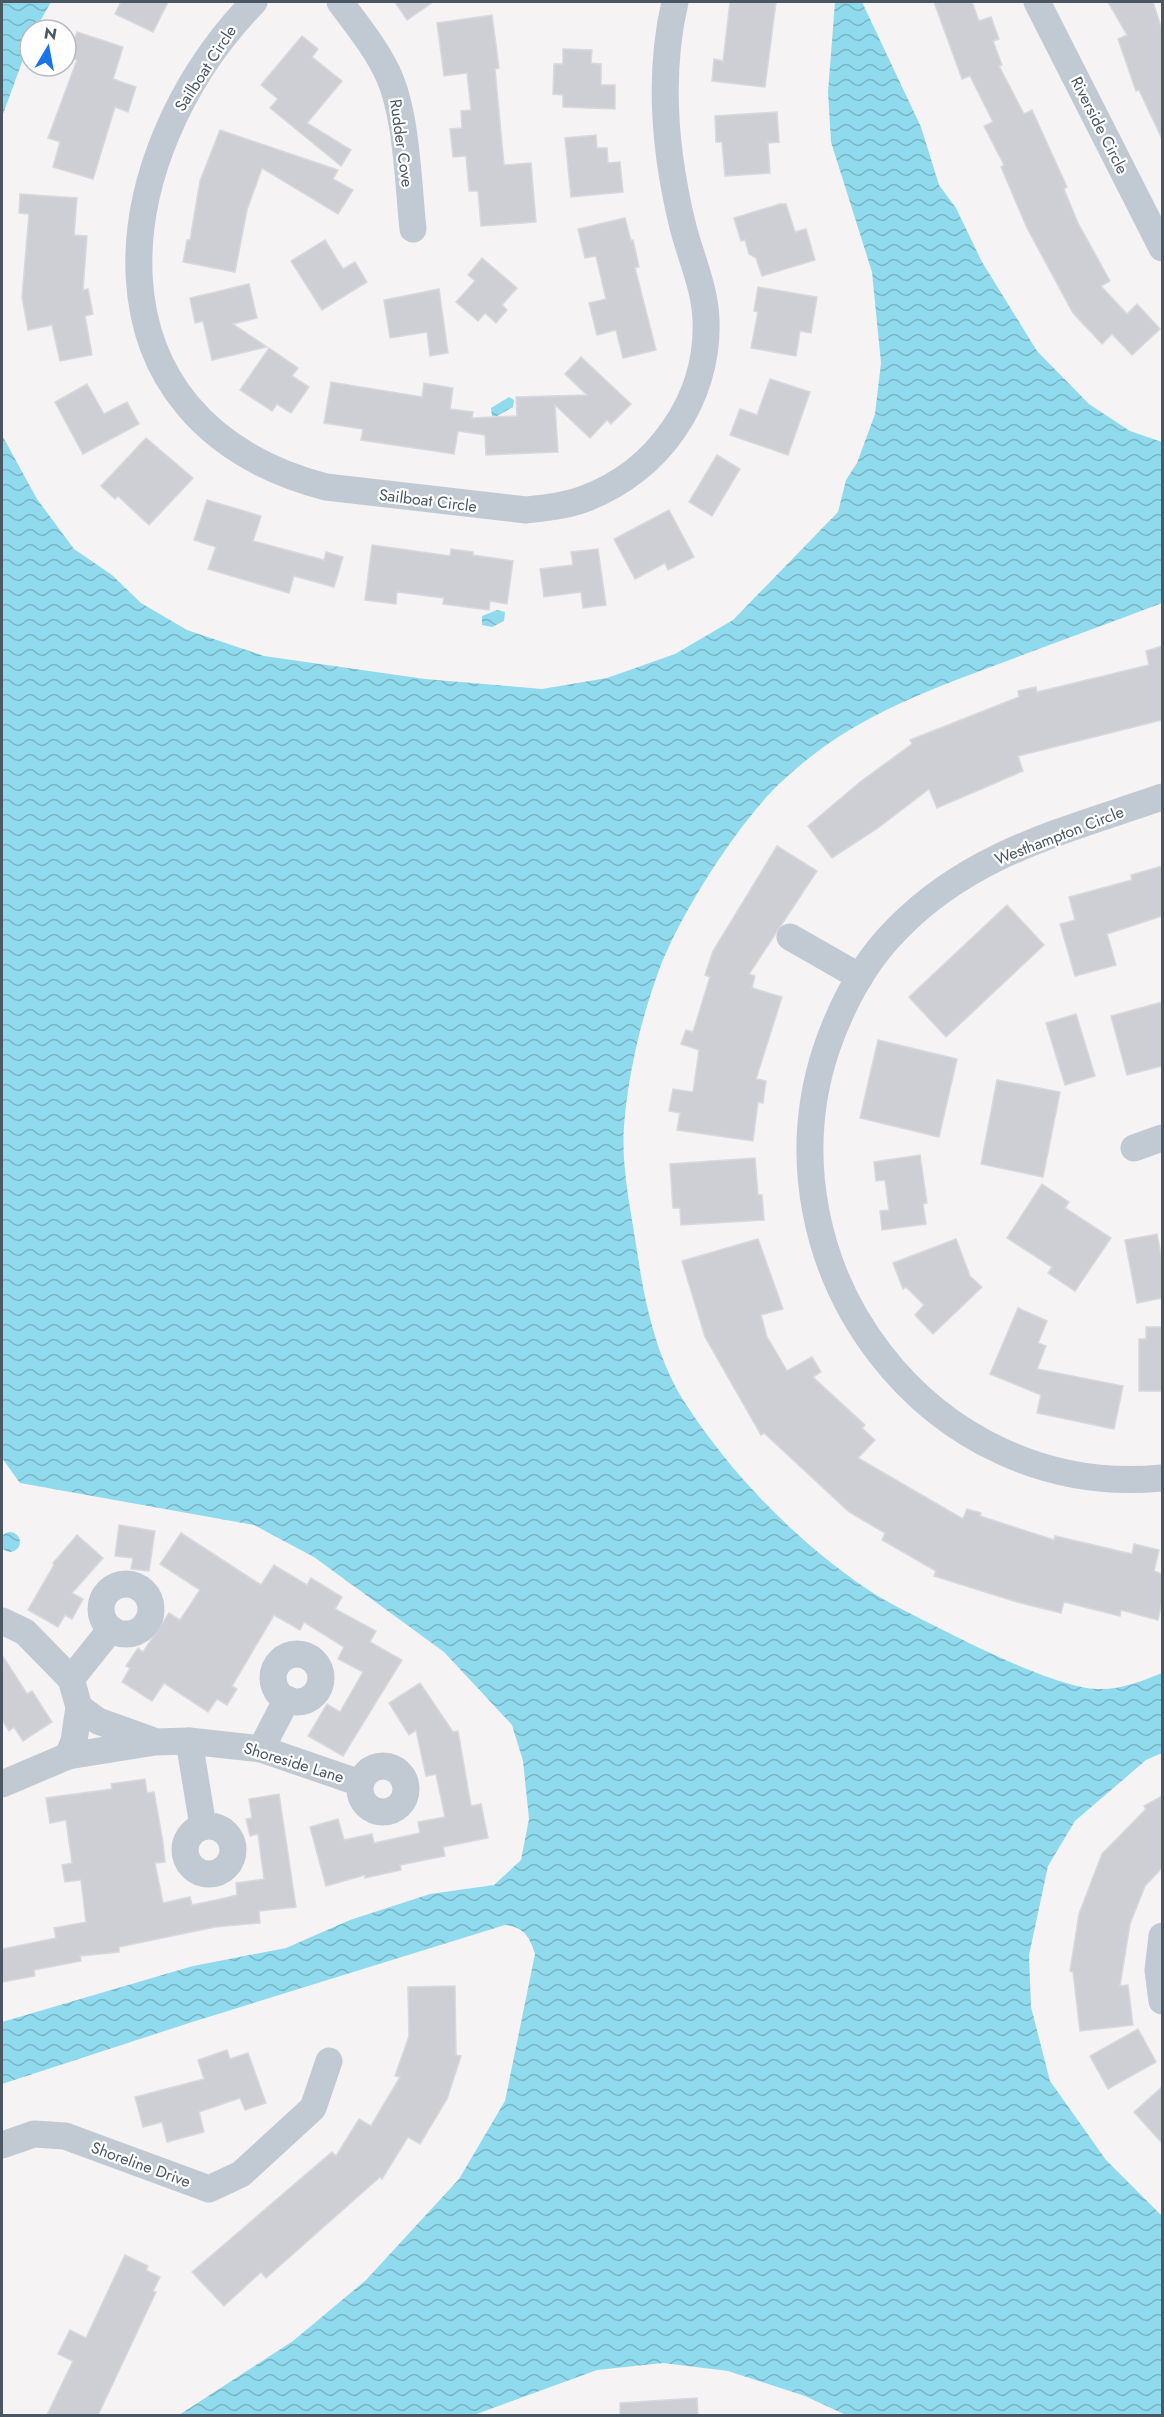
<svg xmlns="http://www.w3.org/2000/svg" width="1164" height="2417" font-family="Jost,sans-serif">
<style>
.water{fill:url(#water-waves)}
.building{fill:#cdcfd5;stroke:#d7d9de;stroke-width:1.5}
.lines{fill:none;stroke-linecap:round;stroke-linejoin:round}
.minor{stroke:#c1cad2;stroke-width:27}
.labels{text-anchor:middle;stroke-width:4.5;stroke-linejoin:round;paint-order:stroke}
.street-label{font-size:16px;fill:#4a5661;stroke:#fff}
</style>
<defs>
<pattern id="water-waves" width="16" height="10" patternUnits="userSpaceOnUse" patternTransform="scale(1.5)"><rect width="16" height="10" fill="#90daee"/><path d="M0 5q4-4 8 0t8 0" fill="none" stroke="#78b4c4"/></pattern>
</defs>
<rect width="100%" height="100%" fill="#f5f3f3"/>
<g class="water">
<polygon points="2,2 51,2 35,30 30,30 30,40 2,117"/>
<path d="M835 2H862L921 127 939 185 956 208 982 262 1037 351 1089 404 1130 431 1162 442V603C1110 623 1057 642 1004 662 918 694 845 720 777 786 735 828 680 914 659 970 641 1019 628 1074 624 1126 621 1167 631 1211 637 1251 645 1304 656 1357 685 1403 732 1475 795 1540 867 1589 889 1604 916 1616 941 1629 976 1647 1060 1688 1097 1689 1120 1690 1142 1681 1162 1673V1753L1146 1760 1075 1821 1048 1866 1029 1955 1031 2007 1050 2081 1106 2160 1162 2216V2415H846L805 2396 728 2371 663 2363 597 2370 474 2415H179L293 2341 366 2280 459 2179 505 2101 535 1954C530 1937 524 1927 505 1925L189 2023 2 2084V2022L193 1966 286 1948 350 1920 430 1894 494 1885 521 1860 529 1819 523 1761 512 1725 444 1652 314 1557 254 1525 20 1483 2 1458V435L37 499 74 549 112 575 141 603 187 630 264 656 425 679 542 689 607 678 675 654 733 620 838 512 846 480 857 463 875 414 881 363 872 272 831 142 828 92Z"/>
<polygon points="509,397 514,400 513,407 497,416 492,416 491,408"/>
<polygon points="497,610 505,612 504,621 492,627 482,625 482,616"/>
<circle cx="10" cy="1542" r="10"/>
</g>
<g class="building">
<polygon points="121,2 168,2 153,32 115,14"/>
<polygon points="395,2 433,2 407,20"/>
<polygon points="730,2 776,2 765,87 712,81 714,59 723,61"/>
<polygon points="934,2 972,2 979,21 991,17 999,39 993,41 1002,65 999,66 1024,114 1032,110 1067,187 1064,189 1078,223 1110,281 1101,286 1127,314 1137,304 1160,329 1132,355 1112,334 1102,344 1073,313 1027,228 1001,167 1004,165 984,126 993,122 970,76 962,79"/>
<polygon points="1108,2 1153,2 1162,30 1162,139 1139,90 1136,91 1118,39 1127,35"/>
<polygon points="492,15 499,68 495,69 504,165 531,163 536,222 481,226 478,191 469,191 466,156 453,157 450,129 462,128 461,111 471,110 467,73 444,76 437,23"/>
<polygon points="77,32 123,47 113,79 136,87 128,112 115,107 93,179 53,167 60,142 48,138 77,60 68,57"/>
<polygon points="302,36 318,49 312,57 342,81 307,123 351,150 341,166 270,108 278,99 261,85"/>
<polygon points="563,49 592,50 591,63 601,64 601,85 615,85 615,109 563,107 563,95 553,94 554,64 563,64"/>
<polygon points="777,112 779,142 768,143 770,173 725,176 722,142 716,142 715,116"/>
<polygon points="220,130 338,170 333,179 353,190 338,214 262,168 247,210 235,272 183,262 187,240 190,240 200,181"/>
<polygon points="596,135 597,148 607,148 608,163 620,162 623,192 571,197 565,138"/>
<polygon points="20,194 77,198 74,235 87,236 83,290 88,289 93,314 85,316 92,355 60,361 52,325 28,330 22,297 29,214 19,213"/>
<polygon points="780,204 786,204 795,232 806,229 815,260 762,276 756,258 749,254 745,240 741,241 734,218"/>
<polygon points="625,218 631,241 633,240 639,267 635,268 656,350 623,358 616,330 597,335 589,303 606,299 596,256 585,258 578,229"/>
<polygon points="325,240 343,269 355,262 367,282 322,310 291,261"/>
<polygon points="482,258 517,288 502,305 507,310 496,323 485,313 478,321 456,302 475,281 468,275"/>
<polygon points="249,284 257,318 233,324 267,347 212,360 203,321 195,323 190,298"/>
<polygon points="758,287 817,297 811,333 800,331 796,356 751,348 758,312 754,311"/>
<polygon points="439,289 448,353 430,356 427,332 390,338 384,300"/>
<polygon points="269,348 298,368 292,376 309,387 291,413 277,404 272,411 240,390"/>
<polygon points="581,357 631,404 611,424 607,420 590,438 555,405 558,452 486,455 485,435 458,431 454,454 361,440 363,429 324,423 331,382 422,397 424,383 453,388 450,409 473,412 472,418 517,416 516,397 587,395 565,374"/>
<polygon points="770,379 810,392 788,455 730,435 740,409 757,415"/>
<polygon points="87,384 104,414 127,402 139,424 83,454 55,402"/>
<polygon points="146,438 193,478 149,525 118,496 115,499 101,486"/>
<polygon points="717,455 740,469 712,516 689,502"/>
<polygon points="207,500 261,516 253,541 324,560 326,552 343,557 334,587 294,576 289,593 208,569 216,547 194,540"/>
<polygon points="669,510 694,557 668,570 665,563 635,579 614,539"/>
<polygon points="372,545 450,556 451,549 473,552 473,555 513,561 507,604 490,601 489,610 443,604 444,598 397,592 396,604 365,600"/>
<polygon points="598,549 606,605 583,608 581,592 544,597 540,569 573,565 571,552"/>
<polygon points="1162,646 1162,720 1018,756 1023,771 937,808 929,789 878,828 832,858 808,826 860,782 912,744 910,740 1019,697 1018,691 1036,687 1037,692 1149,665 1146,651"/>
<polygon points="777,846 817,871 749,974 755,976 752,988 782,997 756,1079 766,1081 763,1103 758,1102 753,1141 677,1130 680,1113 669,1111 673,1089 693,1092 699,1050 681,1044 686,1030 693,1032 710,977 705,975 713,951"/>
<polygon points="1162,866 1162,916 1107,934 1116,965 1075,976 1060,924 1075,920 1069,897 1132,880 1131,875"/>
<polygon points="1007,905 1044,945 946,1037 909,997"/>
<polygon points="1162,1002 1162,1066 1127,1075 1111,1016"/>
<polygon points="1076,1014 1095,1076 1065,1085 1046,1023"/>
<polygon points="878,1040 957,1059 939,1137 860,1118"/>
<polygon points="997,1080 1060,1092 1043,1177 981,1164"/>
<polygon points="920,1155 927,1203 923,1204 926,1224 882,1230 880,1211 889,1210 885,1180 876,1181 874,1162"/>
<polygon points="755,1158 758,1195 762,1195 764,1220 681,1225 680,1208 673,1208 670,1164"/>
<polygon points="1042,1184 1069,1202 1065,1208 1111,1238 1075,1291 1048,1273 1052,1267 1007,1238"/>
<polygon points="1157,1234 1162,1260 1162,1298 1137,1303 1125,1240"/>
<polygon points="758,1239 783,1309 761,1315 767,1337 787,1371 812,1357 821,1372 813,1377 865,1425 862,1428 875,1440 858,1458 963,1519 967,1509 981,1513 980,1516 1054,1540 1055,1536 1132,1554 1134,1544 1159,1550 1154,1571 1162,1574 1162,1602 1158,1620 1121,1610 1120,1616 1064,1602 1061,1613 1017,1602 934,1576 936,1571 882,1540 885,1533 849,1512 764,1433 761,1435 705,1337 682,1261"/>
<polygon points="956,1239 970,1276 982,1287 933,1334 915,1315 924,1305 906,1287 903,1289 893,1263"/>
<polygon points="1018,1308 1047,1321 1038,1343 1046,1346 1037,1369 1123,1386 1114,1429 1037,1413 1041,1395 990,1374"/>
<polygon points="1146,1327 1162,1327 1162,1391 1139,1391 1139,1339 1146,1339"/>
<polygon points="119,1525 155,1531 149,1571 131,1569 133,1558 115,1556"/>
<polygon points="181,1533 261,1585 274,1565 307,1585 311,1578 342,1597 335,1609 376,1631 370,1642 402,1660 343,1756 308,1736 327,1704 340,1712 363,1672 338,1659 344,1647 304,1622 300,1630 274,1615 232,1686 237,1689 227,1705 217,1699 208,1712 164,1683 152,1701 122,1682 130,1668 126,1666 138,1648 143,1652 169,1613 180,1620 200,1590 160,1564"/>
<polygon points="77,1535 103,1558 72,1593 83,1599 72,1619 65,1615 58,1627 28,1610 54,1565 53,1563"/>
<polygon points="2,1655 27,1694 32,1691 52,1722 23,1741 14,1727 9,1731 2,1720"/>
<polygon points="420,1683 453,1732 458,1731 471,1806 481,1804 488,1838 443,1847 445,1856 400,1865 401,1870 365,1878 365,1875 326,1886 310,1827 338,1819 344,1840 372,1834 374,1843 420,1833 418,1822 445,1817 436,1774 426,1776 416,1730 409,1735 389,1703"/>
<polygon points="145,1779 147,1793 154,1792 163,1842 165,1862 155,1863 163,1903 190,1897 192,1905 221,1899 237,1895 236,1883 264,1879 258,1834 250,1836 246,1819 252,1818 249,1799 279,1794 296,1907 259,1911 260,1923 215,1927 119,1947 119,1952 80,1956 81,1961 34,1970 35,1976 2,1982 2,1949 56,1938 54,1928 86,1922 81,1880 65,1882 62,1865 72,1863 66,1820 50,1823 46,1798 112,1789 111,1784"/>
<polygon points="1162,1796 1162,1868 1145,1886 1130,1924 1120,1986 1128,1985 1133,2025 1080,2031 1073,1972 1070,1971 1079,1914 1102,1854 1146,1809 1144,1806"/>
<polygon points="455,1986 456,2055 461,2056 447,2099 420,2144 408,2137 382,2179 380,2177 266,2278 261,2272 224,2306 192,2272 332,2152 336,2156 359,2119 371,2126 400,2077 395,2076 409,2036 408,1987"/>
<polygon points="1138,2029 1156,2062 1108,2089 1090,2056"/>
<polygon points="227,2050 230,2059 248,2053 266,2103 245,2110 240,2098 199,2112 204,2132 167,2142 162,2122 143,2127 135,2097 204,2079 198,2060"/>
<polygon points="1162,2087 1162,2143 1134,2112"/>
<polygon points="125,2255 148,2266 146,2270 160,2277 153,2291 156,2292 98,2415 47,2415 73,2361 58,2354 70,2330 86,2338"/>
<polygon points="697,2398 698,2415 620,2415 620,2403"/>
</g>
<g class="lines">
<g class="minor">
<path d="M254 2C104 157 74 421 326 487L526 510C545 508 565 506 584 499 658 472 709 399 706 320 705 288 691 258 683 227 665 154 658 75 675 2"/>
<path d="M340 2C357 25 376 48 388 74 407 115 408 183 413 229"/>
<polyline points="1037,2 1162,248"/>
<path d="M1162 797C1065 831 972 852 897 929 864 962 841 1006 826 1050 755 1267 930 1501 1162 1478"/>
<polyline points="790,937 860,977"/>
<polyline points="1134,1148 1162,1138"/>
<circle cx="126" cy="1609" r="25"/>
<polyline points="2,1621 25,1632 71,1679 79,1707 74,1741 68,1756"/>
<circle cx="297" cy="1678" r="24"/>
<polyline points="71,1679 111,1629"/>
<polyline points="79,1707 98,1721 151,1740"/>
<polyline points="189,1741 203,1826"/>
<polyline points="261,1749 287,1699"/>
<circle cx="383" cy="1789" r="23"/>
<polyline points="2,1784 68,1756 155,1742 189,1741 261,1749 360,1783"/>
<circle cx="209" cy="1850" r="24"/>
<polyline points="1162,1936 1158,1970 1162,2001"/>
<polyline points="2,2145 34,2134 65,2136 209,2189 241,2174 313,2108 329,2061"/>
</g>
</g>
<g class="labels">
<g class="street-label">
<text transform="translate(205 68) rotate(-57)" y="6">Sailboat Circle</text>
<text transform="translate(1100 125) rotate(63)" y="6">Riverside Circle</text>
<text transform="translate(402 143) rotate(82)" y="6">Rudder Cove</text>
<text transform="translate(428 500) rotate(7)" y="6">Sailboat Circle</text>
<text transform="translate(1059 835) rotate(-21)" y="6">Westhampton Circle</text>
<text transform="translate(294 1762) rotate(17)" y="6">Shoreside Lane</text>
<text transform="translate(141 2164) rotate(20)" y="6">Shoreline Drive</text>
</g>
</g>
<rect width="1164" height="2417" fill="none" stroke="#4a5661" stroke-width="6"/>
<g transform="translate(48 48) rotate(10)"><circle r="28" fill="#ffffff" stroke="#b7bbc0" stroke-width="1.5"/>
<path d="M0-4.5L10 22L0 15L-10 22Z" fill="#1a73e8"/>
<text y="-9" font-size="16" font-weight="bold" text-anchor="middle" fill="#4a5661">N</text>
</g>
</svg>
